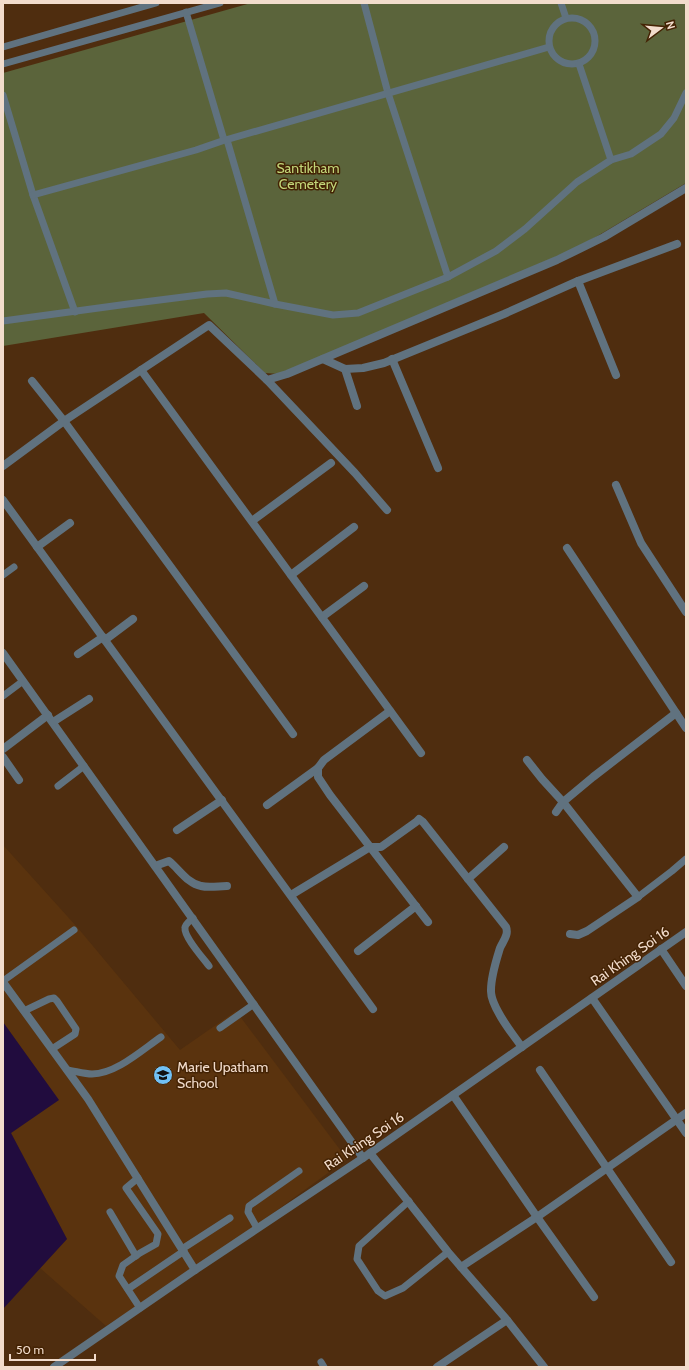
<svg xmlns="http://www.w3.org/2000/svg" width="689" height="1370" font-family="Cabin,sans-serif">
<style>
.built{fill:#5a330e}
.green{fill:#5b643b}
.water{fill:#210c3e}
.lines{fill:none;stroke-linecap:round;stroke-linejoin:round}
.service{stroke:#60727f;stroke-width:7}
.minor{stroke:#60727f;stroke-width:8}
.labels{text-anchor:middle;stroke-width:3;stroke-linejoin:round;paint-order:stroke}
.park-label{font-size:14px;fill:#c2d679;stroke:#442304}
.street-label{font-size:14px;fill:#f2dccc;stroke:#442304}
.poi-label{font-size:14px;fill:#f2dccc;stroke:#442304;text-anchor:start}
</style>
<rect width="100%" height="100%" fill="#4f2d0f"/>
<polygon class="built" points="3,845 77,927 180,1050 236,1011 347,1159 195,1270 106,1326 40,1268 67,1239 11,1133 58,1100 3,1022"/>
<polygon class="green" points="251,3 686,3 686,183 579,247 280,374 265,373 204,313 3,346 3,73"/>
<polygon class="water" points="3,1022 59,1100 11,1133 67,1239 3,1309"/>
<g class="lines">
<g class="service">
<polyline points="364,3 388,93 448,277"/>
<polyline points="561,3 566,18"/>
<polyline points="186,12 224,140"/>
<circle cx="572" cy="41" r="23"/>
<polyline points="3,47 156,3"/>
<polyline points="3,64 220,3"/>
<polyline points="579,64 611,160 631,154 661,134 674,118 686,93"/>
<polyline points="3,95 33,195 75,312"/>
<polyline points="227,140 275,304"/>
<polyline points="33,195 196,150 222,141 549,47"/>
<polyline points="3,321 128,304 207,294 226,293 275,304 333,315 358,313 448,277 496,251 525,229 577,182 611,160"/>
<polyline points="3,575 14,567"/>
<polyline points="3,696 23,681"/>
<polyline points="58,786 84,766"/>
<polyline points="638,897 672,871 686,859"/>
<path d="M193 918C190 921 185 924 185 928 184 937 203 958 209 966"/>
<polyline points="3,981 74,930"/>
<polyline points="24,1011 49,999 54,998 57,1001 76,1029 75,1034 52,1049"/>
<polyline points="220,1028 254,1004"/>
<path d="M67 1070C75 1071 84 1074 92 1074 116 1074 142 1050 161 1037"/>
<polyline points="138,1178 126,1188 158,1234 156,1244 140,1253 123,1265 119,1276 140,1308"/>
<polyline points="409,1201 359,1246 357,1259 378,1291 385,1296 403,1288 448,1252"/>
<polyline points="110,1212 136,1256"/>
<polyline points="257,1228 248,1212 249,1206 299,1171"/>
<polyline points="182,1249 230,1218"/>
<polyline points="128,1289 184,1251"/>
<polyline points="321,1362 324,1367"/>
</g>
<g class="minor">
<polyline points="578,281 616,375"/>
<polyline points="323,359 345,369 363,368 384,363 504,314 578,281 677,244"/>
<polyline points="392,359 438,468"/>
<polyline points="345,369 357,406"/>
<polyline points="141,370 421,753"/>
<polyline points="267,380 355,473 387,510"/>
<polyline points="32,381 64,421 293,734"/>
<polyline points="3,466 64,421 209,325 267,380 287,374 557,260 604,237 686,188"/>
<polyline points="616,485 641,543 686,612"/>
<polyline points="3,500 373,1009"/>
<polyline points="252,521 331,463"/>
<polyline points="37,547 70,523"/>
<polyline points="567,548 686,728"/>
<polyline points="291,575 354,527"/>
<polyline points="322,617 364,586"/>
<polyline points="105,640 133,619"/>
<polyline points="3,653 363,1158"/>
<polyline points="78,654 103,637"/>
<polyline points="390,711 324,760 318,768 318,777 330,795 428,922"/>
<polyline points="53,722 89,699"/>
<polyline points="3,749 48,715"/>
<polyline points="3,757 19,780"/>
<polyline points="527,760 542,779 563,802 638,897 587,931 578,935 570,934"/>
<polyline points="267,805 318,768"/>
<polyline points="556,812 563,802 593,777 676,713"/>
<polyline points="177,830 222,800"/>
<path d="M155 866 169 861C179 869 188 884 201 886 209 888 219 886 227 886"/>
<polyline points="468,879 504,847"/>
<path d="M291 895 370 847H381L416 822 419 819 423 822 506 927C509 935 503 941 500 948 496 961 491 976 491 990 490 1006 513 1035 522 1047"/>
<polyline points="661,949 686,986"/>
<polyline points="358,951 416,906"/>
<polyline points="3,982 88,1099 195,1270"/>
<polyline points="592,998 686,1133"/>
<polyline points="540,1070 671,1262"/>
<polyline points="453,1095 537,1217 594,1297"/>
<polyline points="370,1153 448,1252 507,1320 544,1367"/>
<polyline points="461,1267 537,1217 686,1113"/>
<polyline points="54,1367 195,1270 363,1158 686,932"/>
<polyline points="437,1367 507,1320"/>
</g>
</g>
<defs>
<symbol id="school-disc" viewBox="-11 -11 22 22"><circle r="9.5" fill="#71c1f5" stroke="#442304"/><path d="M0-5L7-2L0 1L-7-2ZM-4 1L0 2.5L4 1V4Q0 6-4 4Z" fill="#111"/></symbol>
</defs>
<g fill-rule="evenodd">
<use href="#school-disc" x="152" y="1064" width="22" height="22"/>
</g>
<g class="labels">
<g class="park-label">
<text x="308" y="173">Santikham<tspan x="308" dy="16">Cemetery</tspan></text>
</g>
<g class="street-label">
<text transform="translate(630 956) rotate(-35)" y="5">Rai Khing Soi 16</text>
<text transform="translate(364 1141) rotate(-34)" y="5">Rai Khing Soi 16</text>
</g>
<g class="poi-label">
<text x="177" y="1072">Marie Upatham<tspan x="177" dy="16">School</tspan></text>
</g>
</g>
<rect width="689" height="1370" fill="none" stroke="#f2dccc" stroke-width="8"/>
<g transform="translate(661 28) rotate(74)" stroke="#442304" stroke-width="3" paint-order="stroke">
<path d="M0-3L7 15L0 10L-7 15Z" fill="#f2dccc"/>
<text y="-6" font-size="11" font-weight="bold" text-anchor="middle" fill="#f2dccc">N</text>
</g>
<path d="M10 1354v6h85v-6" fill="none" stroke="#f2dccc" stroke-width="2"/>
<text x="16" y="1354" font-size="12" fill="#f2dccc" stroke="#442304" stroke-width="3" paint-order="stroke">50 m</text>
</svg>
